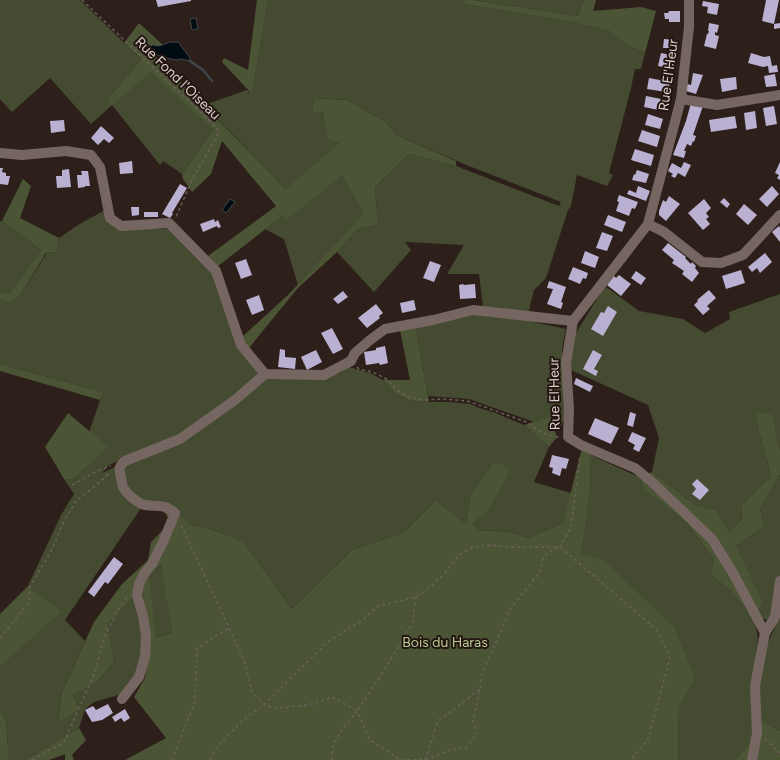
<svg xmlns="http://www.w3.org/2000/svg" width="780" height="760" font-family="Figtree,sans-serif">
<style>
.green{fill:#444b31}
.forest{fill:#4c5436;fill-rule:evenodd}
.water{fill:#000c12;stroke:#41464a}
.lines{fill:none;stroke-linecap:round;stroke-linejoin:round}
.stream{stroke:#41464a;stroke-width:2.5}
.building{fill:#bab0d1}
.path{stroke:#6b5f59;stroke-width:1.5;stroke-dasharray:3 3;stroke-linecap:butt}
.minor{stroke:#766661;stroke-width:10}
.labels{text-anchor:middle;stroke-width:4;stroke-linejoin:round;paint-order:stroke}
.street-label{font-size:14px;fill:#d9cfcb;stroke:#231610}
.park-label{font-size:14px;fill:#baca92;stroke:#231610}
</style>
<rect width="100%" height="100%" fill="#2d1f19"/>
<g class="green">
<polygon points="0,0 80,0 141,59 108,99 112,104 151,71 213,130 182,174 163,161 160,165 112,105 91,124 50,78 12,112 0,99"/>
<polygon points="268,0 465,0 465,4 571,22 611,31 625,44 645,53 641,69 635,69 631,88 609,173 613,175 607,186 577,175 571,206 568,210 546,278 534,290 528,314 483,307 479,274 447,274 464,245 405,242 411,250 374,292 337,252 358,229 378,224 375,187 409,154 456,166 559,206 561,202 469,166 396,135 386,122 347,100 314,98 312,113 323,112 328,138 339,143 287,190 204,105 247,90 250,93 254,83"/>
<polygon points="473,0 584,0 578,16"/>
<polygon points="342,174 364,213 298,285 284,239 265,229 282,216 288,219"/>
<polygon points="105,210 107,221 116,229 171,229 214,272 239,344 261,370 258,377 197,424 165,442 109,465 102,473 117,466 123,490 141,508 65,620 85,641 62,692 58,721 80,709 73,695 96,683 114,662 108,623 136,595 144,637 143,660 125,693 94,702 85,709 79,728 25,760 9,760 6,721 0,711 0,667 27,643 60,611 28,586 61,515 74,494 64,479 73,479 107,447 89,432 103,392 0,364 0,300 9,303 19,297 47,253 56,252 59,238 78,225"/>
<polygon points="0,221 2,221 41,250 10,295 0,292"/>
<polygon points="605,286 639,311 683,319 705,333 730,319 729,312 780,294 780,450 772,416 754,412 771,476 741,506 742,519 729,534 716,510 695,505 652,472 659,438 648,405 571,370 570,349 574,336"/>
<polygon points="472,313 524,320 566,329 562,349 565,416 560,430 555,431 550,418 534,422 469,399 428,396 416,327"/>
<polygon points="349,367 370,373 383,380 393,392 408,400 429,402 450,402 470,404 482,409 493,412 524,425 549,447 534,482 571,493 563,523 529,538 509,532 478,530 473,523 487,513 470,497 466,524 436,500 403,533 352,550 292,609 243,541 205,527 191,525 170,504 140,500 130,491 124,476 123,466 185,441 269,376 310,379 340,373"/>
<polygon points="591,455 641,478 683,517 697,537 714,559 710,574 731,591 754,618 758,639 752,692 752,739 735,760 678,760 679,707 695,679 582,554 590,490"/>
<polygon points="780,475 780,580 770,621 761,618 757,612 736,546 764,526 760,509"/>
<polygon points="162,565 172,633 156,638 148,576"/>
<polygon points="780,601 780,731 760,720 758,690 764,651 777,623"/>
</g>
<g class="forest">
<polygon points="257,0 268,0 254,83 251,93 222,62 224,58 248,70"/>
<polygon points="465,0 473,0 578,16 584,0 596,0 593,11 641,7 656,11 645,53 625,44 610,31 571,22 464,4"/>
<polygon points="139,23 165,47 155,56 286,189 339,143 328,139 323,112 312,113 314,98 347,100 386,122 396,135 456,161 456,166 409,154 375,187 378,224 358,229 337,252 297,289 249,348 242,337 289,294 364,213 342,175 287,220 282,216 217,267 208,256 276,206 222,141 211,174 192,192 183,179 182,174 213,130 151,72 112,105 108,99 141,59 124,43"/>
<polygon points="23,179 31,186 20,218 59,238 56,252 46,253 19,297 9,303 0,300 0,292 10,294 41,250 2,221"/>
<polygon points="416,327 429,402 408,400 393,392 383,380 410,380 400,330"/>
<polygon points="0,364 103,392 100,400 0,371"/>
<polygon points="754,412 772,415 780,450 780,475 760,509 764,526 736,546 762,602 754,618 731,591 710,574 714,559 697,537 683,517 644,490 641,478 652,472 695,505 716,510 729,533 742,519 741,506 771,476"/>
<polygon points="68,413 108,447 73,479 64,479 45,447"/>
<polygon points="550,417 557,437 549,447 524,425"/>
<path d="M582 448 591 455 590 490 582 554 603 560 674 627 695 679 679 707 678 760H125L166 738 134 697 145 678 149 645 142 589 108 623 114 662 96 683 73 695 80 709 58 722 62 692 94 622 122 584 148 560 151 542 171 522 157 502 170 504 191 525 205 527 243 541 292 609 352 550 403 533 436 500 466 524 470 497 493 464 502 463 509 472 487 513 473 523 478 530 509 532 529 538 563 523ZM161 565 172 633 156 638 149 576Z"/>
<polygon points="28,586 61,611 27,643 0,667 0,614"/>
<polygon points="0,711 6,721 9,760 0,760"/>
<polygon points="760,720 780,731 780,760 735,760 752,739"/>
<polygon points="79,728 86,740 72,755 74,760 65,760 65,754 49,760 25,760"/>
</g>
<g class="water">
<polygon points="196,18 198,29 192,30 190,19"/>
<polygon points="170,42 178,42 190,58 190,61 181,59 176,60 162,57 154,53 147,51 146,47 153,45 159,46"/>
<polygon points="230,199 235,202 226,213 222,210"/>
</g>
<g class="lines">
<polyline class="stream" points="190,61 203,70 212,81"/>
</g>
<g class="building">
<polygon points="156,0 191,0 191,1 158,7"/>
<polygon points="766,0 779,0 774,24 762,21"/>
<polygon points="703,1 719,4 717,15 707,13 708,7 702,6"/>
<polygon points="669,11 680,11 680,22 669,22 669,19 665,19 664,13 668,13"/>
<polygon points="709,23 719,25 717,33 715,32 715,35 719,36 716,49 704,46 707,34 708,34 709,31 708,31"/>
<polygon points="780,23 780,28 774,29 774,24"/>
<polygon points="664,39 675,40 675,48 663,48"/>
<polygon points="661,53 675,56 673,67 670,66 669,68 658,66"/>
<polygon points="751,53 764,57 770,56 772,66 777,65 778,72 769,73 768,66 763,67 748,63"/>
<polygon points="693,73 703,75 696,94 686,91 687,84 691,85"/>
<polygon points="775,74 777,86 766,87 764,76"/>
<polygon points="736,77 737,89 722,92 720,79"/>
<polygon points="649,78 670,82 669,87 667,87 666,92 647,89"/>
<polygon points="646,96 666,100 663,111 644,107"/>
<polygon points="691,103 703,106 693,135 696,136 694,142 693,141 691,146 687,144 684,151 686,151 684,158 673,155 686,121"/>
<polygon points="774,106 777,124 766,126 763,108"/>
<polygon points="755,111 757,128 746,130 744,113"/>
<polygon points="648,114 663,119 660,129 645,125"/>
<polygon points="735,116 737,128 711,132 709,120"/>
<polygon points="64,120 65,131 51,133 50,121"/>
<polygon points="101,126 114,138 109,143 104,139 98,145 91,138"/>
<polygon points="642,130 660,136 657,147 638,141"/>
<polygon points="635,149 654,155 651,166 631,160"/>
<polygon points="132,161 133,173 120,174 119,163"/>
<polygon points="684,162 691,165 685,177 678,173 675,178 671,176 673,174 668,171 672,163 681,168"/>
<polygon points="780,162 780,180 777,178 779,175 775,173"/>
<polygon points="0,168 3,168 2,172 6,173 6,176 10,176 8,185 0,184"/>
<polygon points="69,169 71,187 57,188 56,176 62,176 62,170"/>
<polygon points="637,170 649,174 646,183 632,180 634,174 635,175"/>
<polygon points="81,171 88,171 90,186 85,186 85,187 78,188 77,175 82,175"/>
<polygon points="180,184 187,188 172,213 173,214 170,218 162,214"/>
<polygon points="638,186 650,191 646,201 627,194 629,190 636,193"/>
<polygon points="772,186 779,194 767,207 759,199"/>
<polygon points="619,195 638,202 635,209 632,208 629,216 616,211 619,202 617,201"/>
<polygon points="669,196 680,204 666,221 659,215 659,211 663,200 666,202"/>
<polygon points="724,198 730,204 727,208 720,202"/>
<polygon points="704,199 711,208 706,213 709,217 706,219 710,224 703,230 688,213"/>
<polygon points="744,204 757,215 748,225 736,214"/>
<polygon points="131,207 139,207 139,215 132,216"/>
<rect x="144" y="212" width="14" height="5"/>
<polygon points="608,215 626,222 622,232 604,225"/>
<polygon points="214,219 215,222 218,220 221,227 218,228 217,226 203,232 200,224"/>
<polygon points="779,226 780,228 780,242 772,232"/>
<polygon points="602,232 613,236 607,251 596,248"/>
<polygon points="668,243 686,257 685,258 691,264 692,262 696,266 695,268 699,273 692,282 682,274 684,271 672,263 674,260 662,250"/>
<polygon points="585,251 599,257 595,268 581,263"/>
<polygon points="765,253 772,262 760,273 757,268 752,272 748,267"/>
<polygon points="246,259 252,275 241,279 235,263"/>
<polygon points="430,261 441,265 434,282 423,278"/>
<polygon points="573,267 588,273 586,279 583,278 580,284 568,279"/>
<polygon points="741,270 745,283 726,289 722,276"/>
<polygon points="636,271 646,278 641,285 631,278"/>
<polygon points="619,275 631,284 621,296 607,285 614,276 616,278"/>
<polygon points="549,281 566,287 561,302 563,303 561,309 547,304 553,289 547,288"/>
<polygon points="463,284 464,285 475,284 476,298 460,299 459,285"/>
<polygon points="709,290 716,298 707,306 710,309 703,315 694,305 698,301 697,300"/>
<polygon points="343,291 348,297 338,304 333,299"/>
<polygon points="259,295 264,310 252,315 246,300"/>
<polygon points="414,300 416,310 402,313 400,303"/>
<polygon points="376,304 383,313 379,316 380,318 367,328 358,318"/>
<polygon points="608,306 617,312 603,336 591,329 601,312 604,313"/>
<polygon points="332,328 343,349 333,354 321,333"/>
<polygon points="385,346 388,363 380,365 379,363 366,365 364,352 376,350 376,348"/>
<polygon points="280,349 285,350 285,357 296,358 295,369 278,367"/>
<polygon points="316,350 322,362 307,370 301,357"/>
<polygon points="593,350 602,355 594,369 598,371 596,376 583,369"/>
<polygon points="576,378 593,386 590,392 574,384"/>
<polygon points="630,412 636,414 633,427 627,425"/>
<polygon points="595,418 619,428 611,444 588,434"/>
<polygon points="632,432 646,438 639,452 633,449 635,445 628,441"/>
<polygon points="552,455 569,459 566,469 562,468 560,476 552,473 553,468 549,467"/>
<polygon points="697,479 709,490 700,500 692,494 696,489 692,484"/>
<polygon points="114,557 123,564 108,584 105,582 94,597 88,592"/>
<polygon points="108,704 113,713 102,720 92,722 85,710 93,706 96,710"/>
<polygon points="125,709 130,718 124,722 121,718 115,722 112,717"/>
</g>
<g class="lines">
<g class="path">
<polyline points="82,0 215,126 219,132 192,180 176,217"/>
<polyline points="357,367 359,369 372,372 379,375 388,380 397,390 409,397 423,400 445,399 467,401 482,406 529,423 537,430 546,434 560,438"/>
<polyline points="72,485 97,471 111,466"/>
<polyline points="181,525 244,660 252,692 264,705 277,708 308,705 333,697 357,711 383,672 413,622 416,597"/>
<polyline points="0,638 29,602 30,587 51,551 64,521 76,501 100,482 110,472"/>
<polyline points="765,739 780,753"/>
<polyline points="32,760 64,742 95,672 104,637 121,605 128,596"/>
<polyline points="172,760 195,702 197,648 229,628"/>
<polyline points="210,760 217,747 243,720 264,705 304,665 329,641 364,619 378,606 416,597 428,589 445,573 459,555 473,547 487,545 513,547 560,547 571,528 580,455"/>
<polyline points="332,760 333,745 344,727 357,711 370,740 400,760 429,759 452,749 466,748 477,734 473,721 480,689 482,674 511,608 540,572 543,558 549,552 560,547 657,630 670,658 648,740 633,756 633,760"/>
<polyline points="425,760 438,721 480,689"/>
</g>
<g class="minor">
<polyline points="689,0 689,27 681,99 648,224 573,321 566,363 569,409 568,437 581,445 635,468 652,482 712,539 733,573 765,633"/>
<polyline points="681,99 717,105 780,95"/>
<polyline points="0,153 22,155 66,151 91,155 100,167 110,218 121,226 169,223 216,271 241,345 265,374 324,375 351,361 355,353 362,347 370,340 385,329 433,320 473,310 573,321"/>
<polyline points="648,224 664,232 702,262 721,263 743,255 780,215"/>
<path d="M122 699 139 677 145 657 146 636 143 616 137 595 139 584 144 574 152 564 163 542 173 518 175 513C163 503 158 507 145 505 138 504 126 493 123 487 122 484 122 481 121 478 119 469 118 467 125 461L180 439 235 400 265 374"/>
<polyline points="752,760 757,733 755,686 765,633 775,617 780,581"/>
</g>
</g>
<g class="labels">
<g class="street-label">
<text transform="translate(668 75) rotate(-82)" y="5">Rue El'Heur</text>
<text transform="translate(178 78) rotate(44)" y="5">Rue Fond l'Oiseau</text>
<text transform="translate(554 394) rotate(-91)" y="5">Rue El'Heur</text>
</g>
<g class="park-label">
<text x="445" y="647">Bois du Haras</text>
</g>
</g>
</svg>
